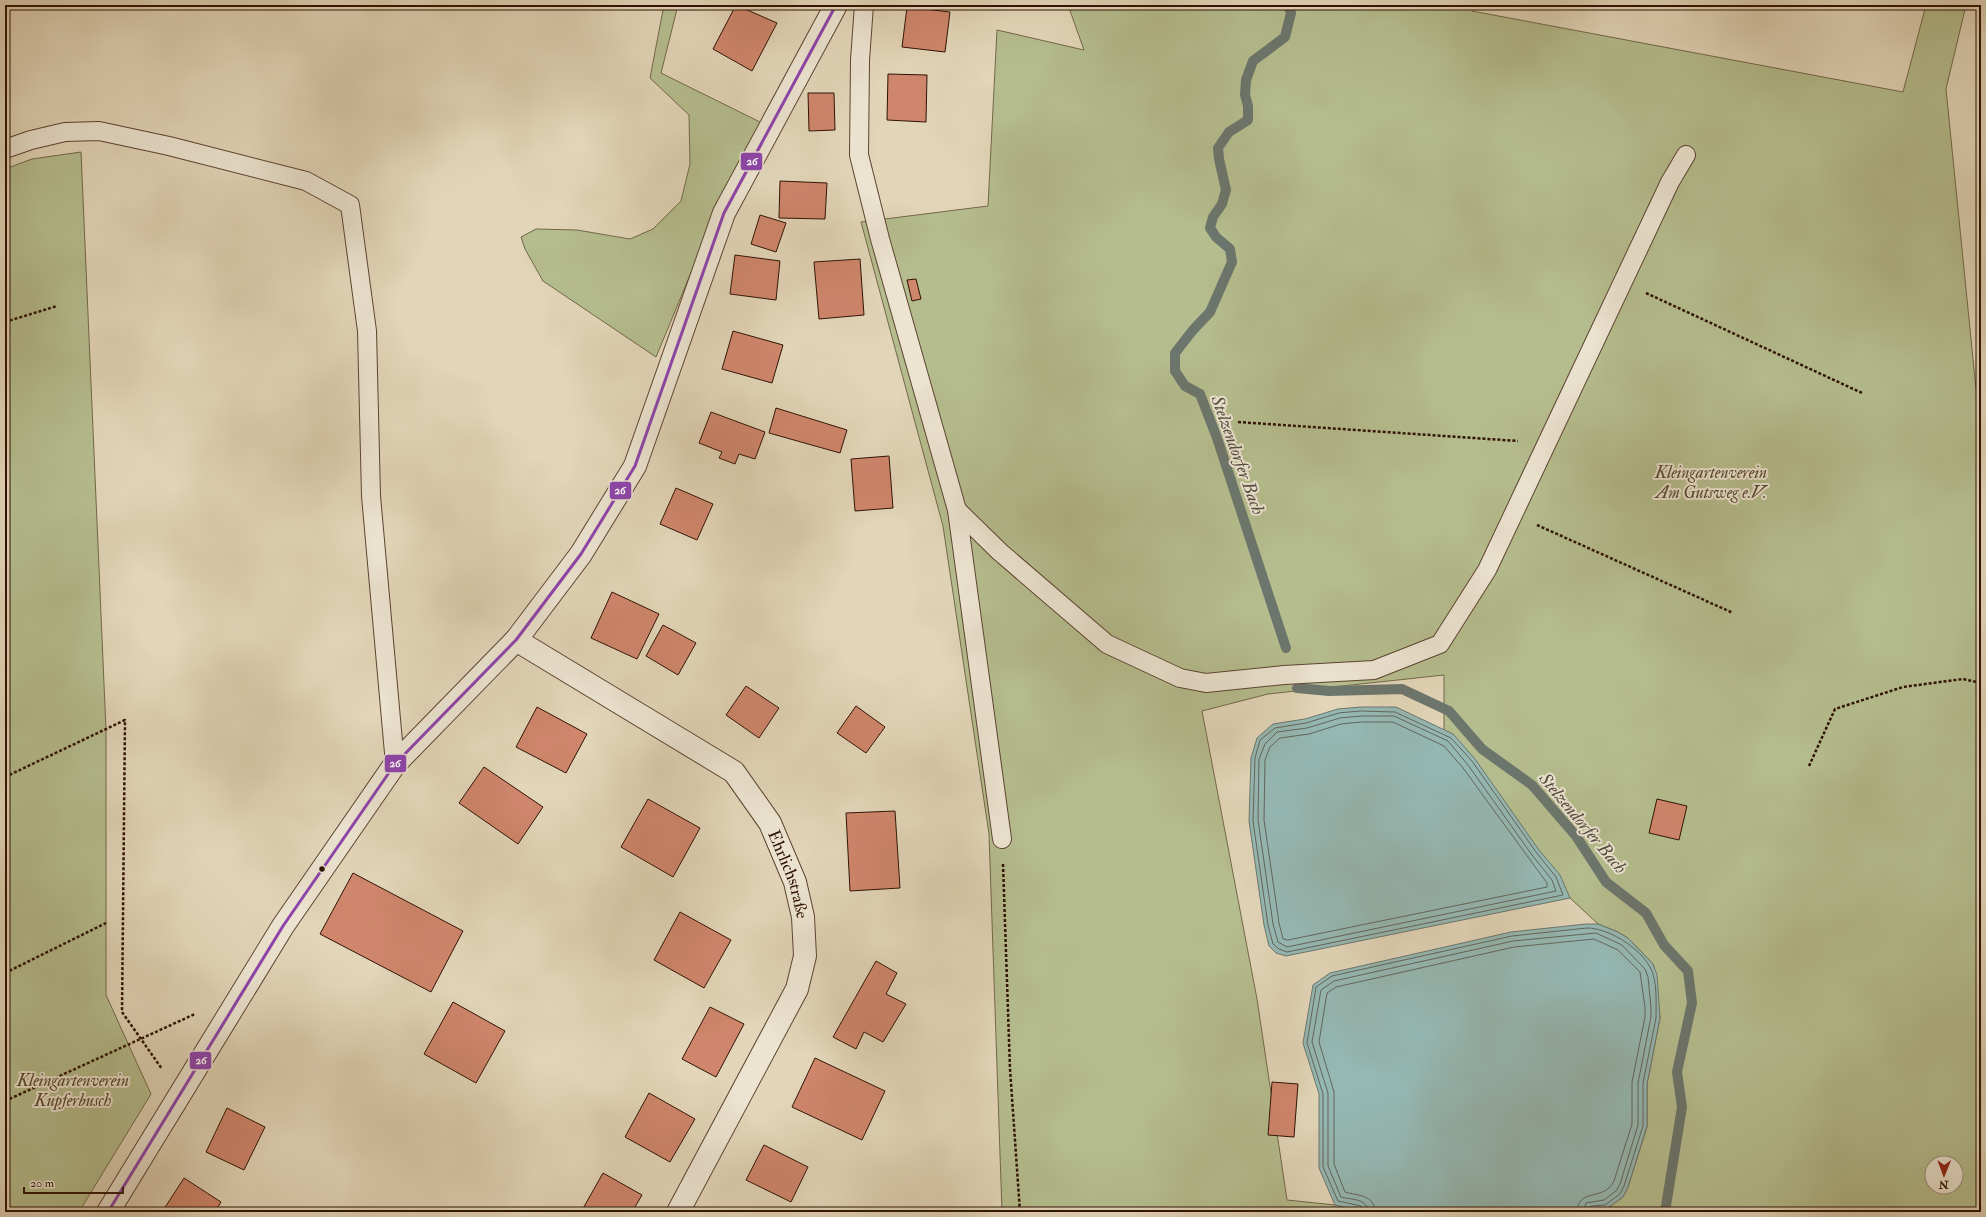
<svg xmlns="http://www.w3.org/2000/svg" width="1986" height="1217" font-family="'IM FELL Double Pica',serif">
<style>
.green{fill:#b5bd8e;stroke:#726849;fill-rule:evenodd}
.water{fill:#95b8b3;stroke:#6c766d}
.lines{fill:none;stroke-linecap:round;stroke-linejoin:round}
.shore{stroke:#62655c;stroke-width:1}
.stream{stroke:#6c766d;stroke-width:10}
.building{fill:#cf866c;stroke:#2f1204}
.lane-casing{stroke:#5c4331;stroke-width:20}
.street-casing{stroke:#5c4331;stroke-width:24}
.path{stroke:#2f1204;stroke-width:2.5;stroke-dasharray:3 2;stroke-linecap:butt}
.lane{stroke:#ece4d1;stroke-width:18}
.street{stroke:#ece4d1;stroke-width:22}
.bus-1-casing{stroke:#ece4d1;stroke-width:6}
.bus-1{stroke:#8e44ad;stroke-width:3}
.bus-dot{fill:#2f1204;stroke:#ece4d1;stroke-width:1.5}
.labels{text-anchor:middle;stroke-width:4;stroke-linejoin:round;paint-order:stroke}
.park-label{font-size:17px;font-style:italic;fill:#57452d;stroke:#ece4d1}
.street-label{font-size:17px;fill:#2f1204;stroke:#ece4d1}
.water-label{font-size:18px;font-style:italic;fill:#534c41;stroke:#ece4d1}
.line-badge{stroke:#ece4d1;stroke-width:1.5}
.badge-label{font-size:11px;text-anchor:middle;font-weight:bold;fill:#fff}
</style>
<rect width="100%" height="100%" fill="#e2d5b8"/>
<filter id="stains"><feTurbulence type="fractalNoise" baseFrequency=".005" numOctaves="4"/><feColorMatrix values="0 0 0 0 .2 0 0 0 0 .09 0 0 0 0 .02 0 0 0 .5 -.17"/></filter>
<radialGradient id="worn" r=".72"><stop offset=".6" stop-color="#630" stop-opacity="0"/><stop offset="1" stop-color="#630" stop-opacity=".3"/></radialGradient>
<g class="green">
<polygon points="664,5 678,5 661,73 764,124 720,203 656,357 543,281 525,249 521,237 536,229 577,230 630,239 653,229 681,201 690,164 689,115 650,78"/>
<path d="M1068 5H1472V11L1903 92 1926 5H1966L1946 89 1981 439V1212H1583L1606 1209 1623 1197 1628 1187 1647 1127V1084L1660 1018 1653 964 1628 938 1618 932 1598 924 1570 898 1444 729V675L1268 694 1202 711 1257 999 1287 1200 1335 1205 1369 1212H1002L989 834 943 526 861 222 988 206 997 30 1084 50ZM1932 1163H1956V1187H1932Z"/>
<polygon points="81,152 106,730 106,995 151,1094 79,1212 5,1212 5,169 32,159"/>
</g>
<g class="water">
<polygon points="1361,707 1396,707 1453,734 1475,759 1539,850 1560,875 1570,898 1286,956 1276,953 1269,946 1264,925 1249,821 1251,758 1257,738 1273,724 1305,719 1338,709"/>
<polygon points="1586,924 1598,924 1618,932 1628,938 1653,964 1657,975 1660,1018 1647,1084 1647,1126 1628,1187 1623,1197 1606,1209 1583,1212 1369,1212 1335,1205 1319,1168 1319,1094 1303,1043 1313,985 1330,973 1511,932"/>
</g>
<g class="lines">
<g class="shore">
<polygon points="1361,711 1395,712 1451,738 1472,761 1536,852 1556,877 1563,895 1287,952 1279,949 1273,944 1268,925 1253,821 1255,758 1260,740 1275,728 1306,723 1339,713"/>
<polygon points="1362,716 1394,716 1448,741 1468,765 1532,855 1552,880 1556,891 1287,947 1278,942 1273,924 1258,820 1259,759 1265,744 1277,732 1307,728 1340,718"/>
<polygon points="1362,722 1393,722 1444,746 1463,768 1547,883 1547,887 1288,940 1283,939 1279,923 1264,820 1265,760 1270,747 1280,738 1309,734 1341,724"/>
<path d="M1363 1212 1361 1206 1338 1201 1323 1167V1094L1307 1043 1316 987 1332 976 1512 936 1587 928C1610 928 1646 951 1653 974 1657 987 1656 1004 1656 1018L1643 1083V1126L1624 1186 1620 1194 1605 1205 1591 1206 1588 1212"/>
<path d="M1368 1212C1368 1198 1351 1200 1341 1197L1328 1166V1093L1312 1042 1321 990 1334 981 1513 941 1596 933 1622 945 1645 969 1648 977 1651 1007V1017L1638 1083V1125L1620 1184 1616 1191 1604 1200 1586 1203 1583 1212"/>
<path d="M1375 1212C1374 1194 1358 1196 1345 1192L1334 1164V1092L1319 1042 1327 993 1336 987 1514 947 1594 939 1618 950 1640 972 1645 1007V1017L1632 1082V1124L1614 1181C1604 1202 1578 1187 1577 1212"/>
</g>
<g class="stream">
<polyline points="1286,648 1217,438 1200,394 1185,386 1175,371 1175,353 1193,330 1210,312 1232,262 1230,249 1216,237 1210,228 1213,217 1222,204 1226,190 1219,159 1218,148 1229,132 1248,120 1248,106 1245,95 1246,80 1253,61 1285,37 1291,13 1288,5"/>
<polyline points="1297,688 1329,691 1402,689 1449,711 1482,749 1532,785 1576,836 1606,882 1646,913 1664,945 1688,971 1692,1003 1677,1072 1682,1107 1665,1212"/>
</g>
</g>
<g class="building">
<polygon points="736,5 777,23 752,71 713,49"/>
<polygon points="907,7 950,12 945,52 902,47"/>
<polygon points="888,74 927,75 926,122 887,120"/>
<polygon points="808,93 834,93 835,130 809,131"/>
<polygon points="780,181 827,183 825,219 779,218"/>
<polygon points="760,215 786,223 776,252 751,244"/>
<polygon points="735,255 780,261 776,300 730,294"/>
<polygon points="860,259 864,315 819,319 814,262"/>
<polygon points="916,279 921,299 912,301 907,280"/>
<polygon points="733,331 783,345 772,383 722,369"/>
<polygon points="776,408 847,430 840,453 769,433"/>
<polygon points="711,412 765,432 755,459 739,454 735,464 719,458 722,452 699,443"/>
<polygon points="889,456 893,508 855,511 851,459"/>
<polygon points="676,488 713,504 697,540 660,524"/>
<polygon points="612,592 659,614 637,659 591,638"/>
<polygon points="663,625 696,643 678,675 646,656"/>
<polygon points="746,686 779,708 759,738 726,715"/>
<polygon points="856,706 885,727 866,753 837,733"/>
<polygon points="537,707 587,734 566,773 516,747"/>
<polygon points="484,767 543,807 518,844 459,803"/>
<polygon points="648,799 700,828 673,877 621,847"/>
<polygon points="1657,799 1687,806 1679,840 1649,833"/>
<polygon points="895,811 900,888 850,891 846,813"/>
<polygon points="353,873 463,931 431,992 320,934"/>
<polygon points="680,912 731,940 704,988 654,960"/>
<polygon points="876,961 897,973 886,994 906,1004 883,1042 864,1032 856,1049 833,1037"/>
<polygon points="453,1002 505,1031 476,1083 424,1054"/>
<polygon points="710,1007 744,1024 716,1077 682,1059"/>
<polygon points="815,1058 885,1091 862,1140 792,1107"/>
<polygon points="1272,1082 1298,1084 1294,1137 1268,1135"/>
<polygon points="649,1093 695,1119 670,1162 625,1137"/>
<polygon points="227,1108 265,1127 244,1170 206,1152"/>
<polygon points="764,1145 808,1167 791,1202 746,1180"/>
<polygon points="603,1173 642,1195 632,1212 581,1212"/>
<polygon points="184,1178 221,1202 215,1212 162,1212"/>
</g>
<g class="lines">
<defs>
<g id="lane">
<polyline points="864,5 860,60 859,155 880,239 957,510 1002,839"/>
<polyline points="5,149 31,140 65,132 99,131 169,146 306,181 350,205 367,331 371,496 395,764"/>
<polyline points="957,510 1000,552 1107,644 1180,678 1206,683 1284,675 1374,670 1440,644 1487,570 1670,182 1686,155"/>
</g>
<g id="street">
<path id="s1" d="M516 640 734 772 770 823 795 882 803 917 805 956 797 989 678 1212"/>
<polyline points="108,1212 283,926 395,764 516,640 581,554 635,466 724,213 836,5"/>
</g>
</defs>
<use href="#lane" class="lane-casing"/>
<use href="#street" class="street-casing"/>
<g class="path">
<polyline points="1646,293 1862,393"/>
<polyline points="5,322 57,306"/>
<polyline points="1238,422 1518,441"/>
<polyline points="1537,525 1733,613"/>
<polyline points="1809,766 1835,709 1903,687 1963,679 1981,683"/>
<polyline points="5,777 125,720 122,1012 162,1069"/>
<polyline points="1003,864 1010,1069 1020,1212"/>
<polyline points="5,973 106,923"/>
<polyline points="5,1101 195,1014"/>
</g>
<use href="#lane" class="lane"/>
<use href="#street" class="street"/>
<defs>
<polyline id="bus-1" points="108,1212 283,926 395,764 516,640 581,554 635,466 724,213 836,5"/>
</defs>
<use href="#bus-1" class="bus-1-casing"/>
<use href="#bus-1" class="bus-1"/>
</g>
<circle class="bus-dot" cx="322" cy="869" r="3.5"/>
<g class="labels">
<g class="park-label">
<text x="1711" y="478">Kleingartenverein<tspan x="1711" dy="20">Am Gutsweg e.V.</tspan></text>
<text x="73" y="1086">Kleingartenverein<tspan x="73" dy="20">Kupferbusch</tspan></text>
</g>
<g class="street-label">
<text dy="6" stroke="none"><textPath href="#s1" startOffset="372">Ehrlichstraße</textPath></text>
</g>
<g class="water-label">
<text transform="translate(1238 455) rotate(70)" y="6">Stelzendorfer Bach</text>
<text transform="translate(1583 823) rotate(50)" y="6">Stelzendorfer Bach</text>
</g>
</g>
<g class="line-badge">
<rect x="740" y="152" width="23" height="19" rx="4" fill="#8e44ad"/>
<rect x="609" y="481" width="23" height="19" rx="4" fill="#8e44ad"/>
<rect x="384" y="754" width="23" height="19" rx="4" fill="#8e44ad"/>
<rect x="189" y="1051" width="23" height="19" rx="4" fill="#8e44ad"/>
</g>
<g class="badge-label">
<text x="752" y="165">26</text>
<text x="620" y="494">26</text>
<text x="395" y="767">26</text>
<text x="201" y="1064">26</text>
</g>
<rect width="1986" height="1217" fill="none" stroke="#e2d5b8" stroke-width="20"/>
<rect x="6" y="6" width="1974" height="1205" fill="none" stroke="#2f1204" stroke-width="2"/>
<rect x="10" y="10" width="1966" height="1197" fill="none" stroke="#2f1204"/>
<g transform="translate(1944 1175) rotate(181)"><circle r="19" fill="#ece4d1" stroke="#a0907f"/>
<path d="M0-3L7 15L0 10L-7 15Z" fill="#8f2418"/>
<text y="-6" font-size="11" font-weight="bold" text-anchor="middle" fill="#2f1204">N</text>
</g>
<path d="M24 1187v6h99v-6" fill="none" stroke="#2f1204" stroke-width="2"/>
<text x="30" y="1187" font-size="12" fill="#2f1204" stroke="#ece4d1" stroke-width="3" paint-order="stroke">20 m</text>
<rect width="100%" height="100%" filter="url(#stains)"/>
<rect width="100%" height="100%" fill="url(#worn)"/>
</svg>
